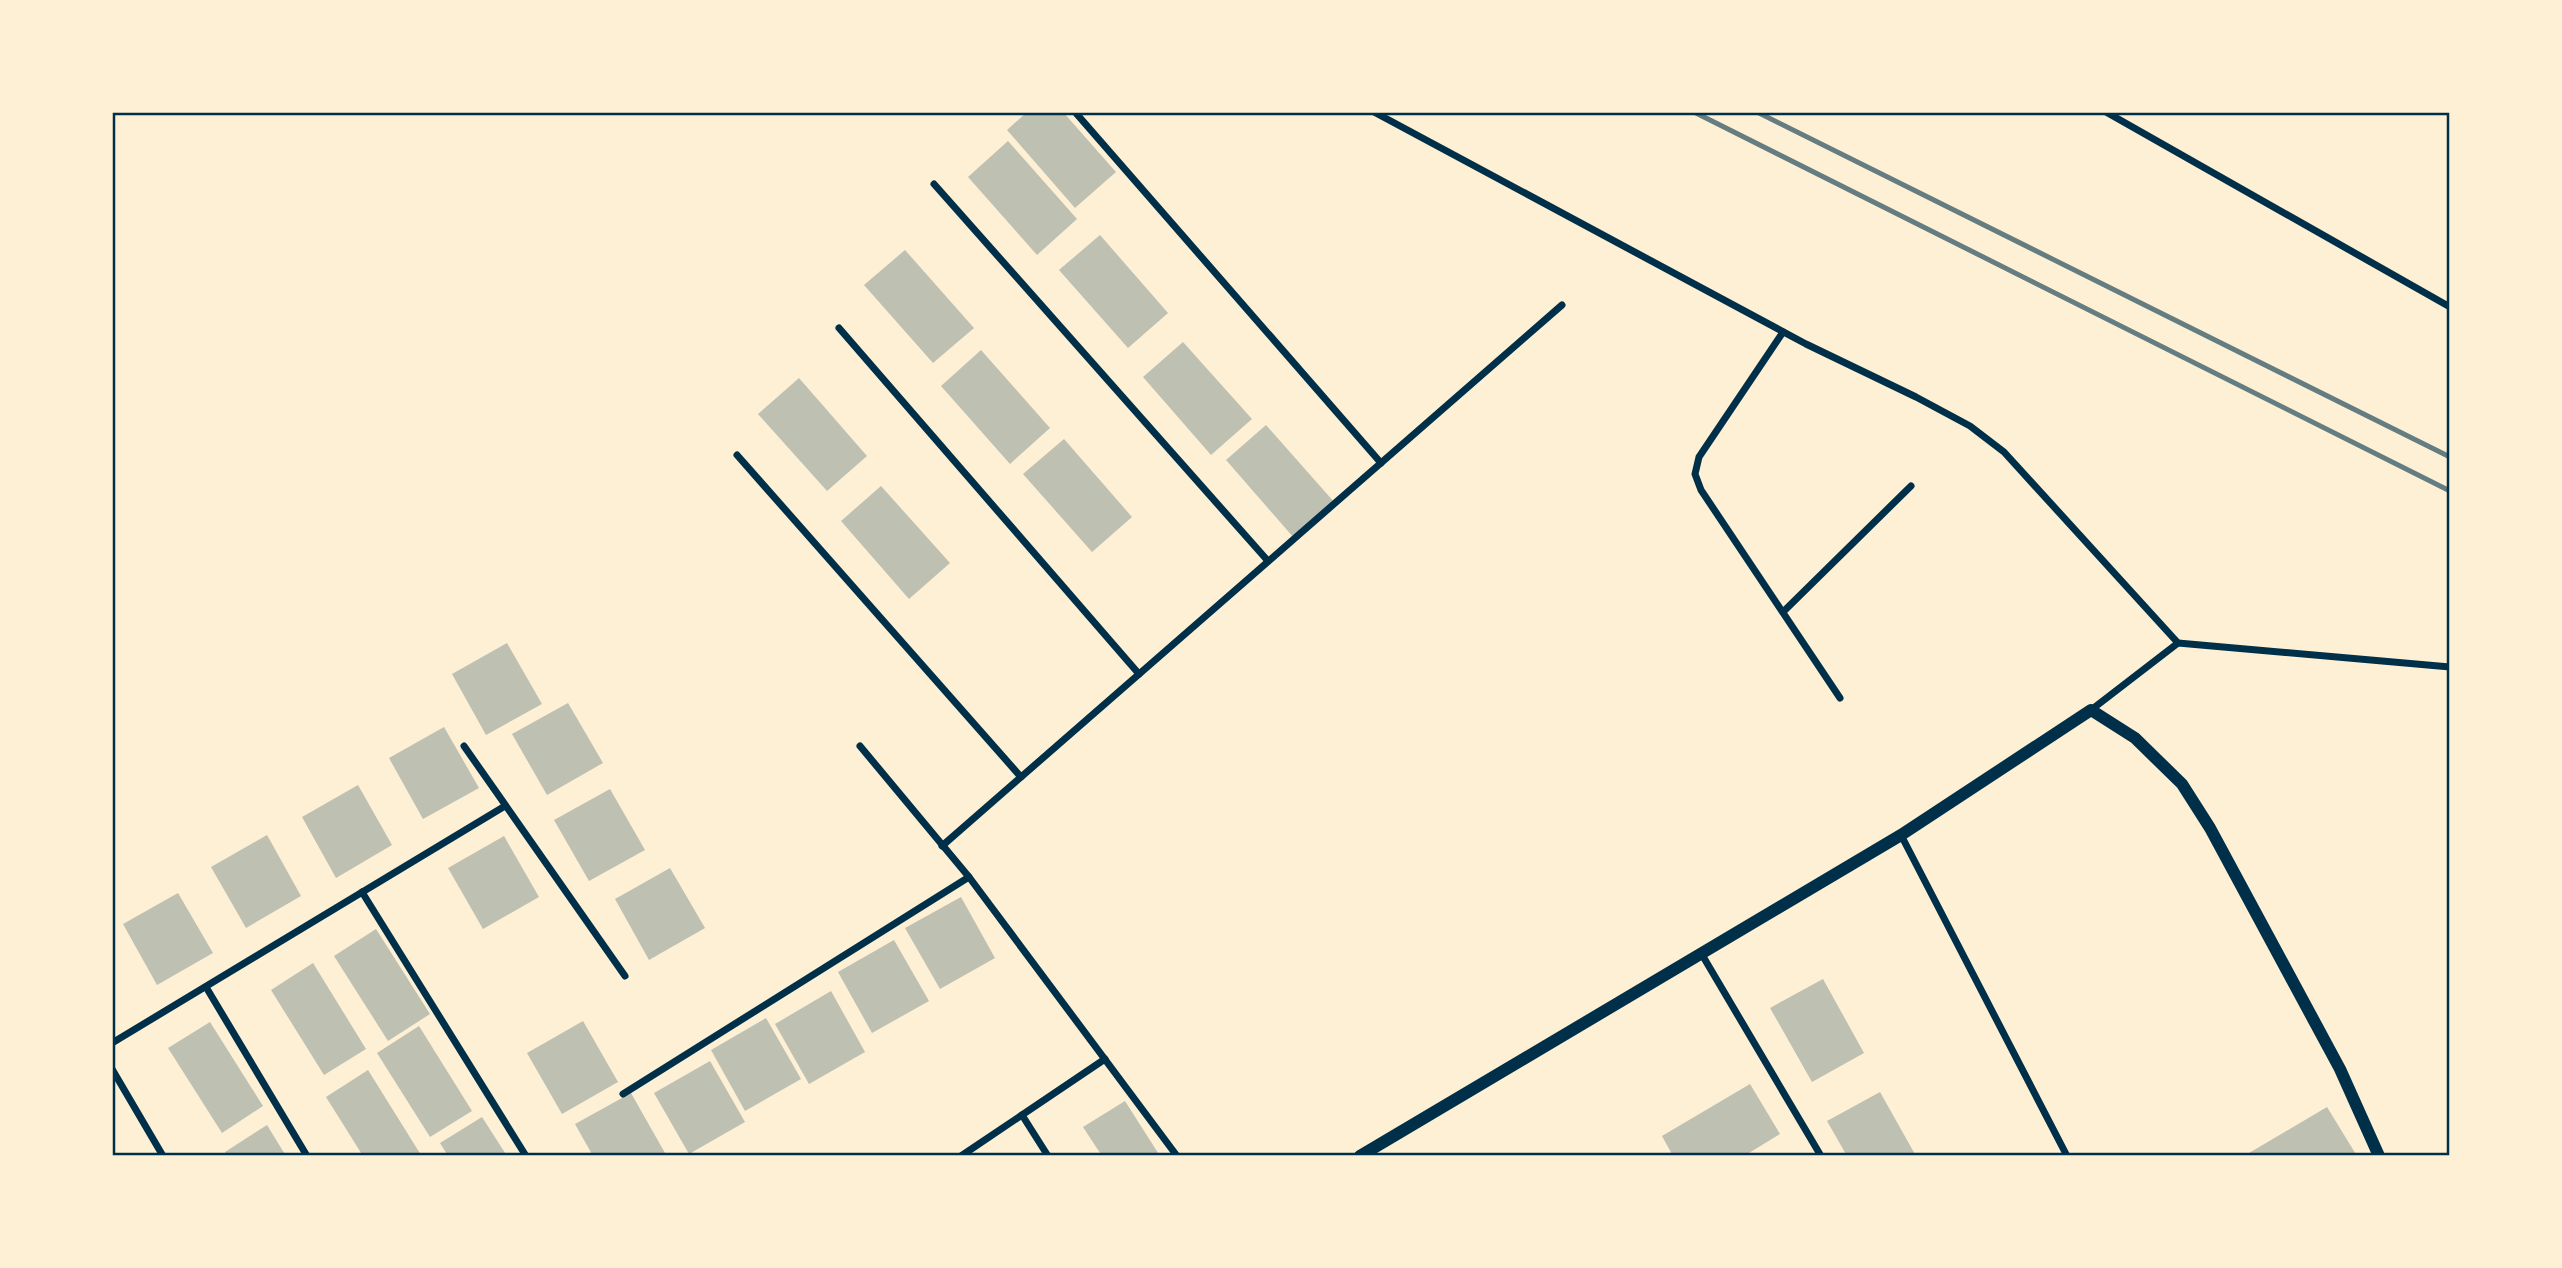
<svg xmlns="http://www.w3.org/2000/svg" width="2562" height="1268" font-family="Figtree,sans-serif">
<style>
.building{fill:#bec0b2}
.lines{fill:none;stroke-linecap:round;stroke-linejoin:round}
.minor{stroke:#003049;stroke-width:7}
.tertiary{stroke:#003049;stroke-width:12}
.rail{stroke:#657d81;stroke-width:5}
.neatline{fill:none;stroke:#003049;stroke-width:2.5}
</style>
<rect width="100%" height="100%" fill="#fdf0d5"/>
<g class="building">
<polygon points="1027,112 1063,112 1116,172 1075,208 1007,130"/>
<polygon points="1008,141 1077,219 1037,255 968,177"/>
<polygon points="1100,235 1168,313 1128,348 1059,270"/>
<polygon points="905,250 974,328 933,363 864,285"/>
<polygon points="1183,342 1252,419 1211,455 1143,377"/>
<polygon points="981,350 1050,428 1010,464 941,386"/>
<polygon points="799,378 867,456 827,491 758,414"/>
<polygon points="1266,425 1335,503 1294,538 1226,460"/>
<polygon points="1064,439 1132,517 1092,552 1023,474"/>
<polygon points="881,486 950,563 909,599 841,521"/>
<polygon points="507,643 542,704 486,735 452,674"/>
<polygon points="568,703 603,763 547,795 512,734"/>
<polygon points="444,727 479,788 423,819 389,758"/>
<polygon points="358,785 392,845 336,878 302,817"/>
<polygon points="610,789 645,850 589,881 554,820"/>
<polygon points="267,835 301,896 246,928 211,867"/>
<polygon points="504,836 539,897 483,929 448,868"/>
<polygon points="670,868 705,928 649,960 615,899"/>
<polygon points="178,893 213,953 157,985 123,924"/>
<polygon points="961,897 995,958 940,989 905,928"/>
<polygon points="376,929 430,1014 388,1041 334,956"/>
<polygon points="894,940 929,1001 872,1033 838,972"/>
<polygon points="313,963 366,1049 324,1075 271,990"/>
<polygon points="1823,979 1864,1053 1812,1082 1770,1008"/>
<polygon points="831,991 865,1052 809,1084 775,1024"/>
<polygon points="766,1018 801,1079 745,1111 711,1050"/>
<polygon points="583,1021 618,1082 562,1114 527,1053"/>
<polygon points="210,1022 263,1106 222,1133 168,1048"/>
<polygon points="419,1026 472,1111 430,1137 377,1053"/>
<polygon points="710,1061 745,1122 689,1154 654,1093"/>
<polygon points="368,1070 421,1155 419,1156 363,1156 326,1097"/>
<polygon points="1750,1084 1780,1134 1744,1156 1673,1156 1662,1136"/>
<polygon points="1880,1092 1916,1156 1847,1156 1827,1121"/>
<polygon points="631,1093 665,1153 660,1156 593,1156 575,1124"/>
<polygon points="1125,1101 1160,1156 1102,1156 1083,1127"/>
<polygon points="2327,1107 2357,1156 2244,1156"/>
<polygon points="482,1117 507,1156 448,1156 440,1143"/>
<polygon points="267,1125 286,1156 227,1156 225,1152"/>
</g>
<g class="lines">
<g class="minor">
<polyline points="1075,112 1381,463"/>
<polyline points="1374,112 1806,344 1916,397 1970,426 2004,452 2178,643"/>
<polyline points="2106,112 2450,307"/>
<polyline points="934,184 1268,561"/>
<polyline points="839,328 1139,674"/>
<polyline points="1783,332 1699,457 1695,474 1701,490 1840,698"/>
<polyline points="737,455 1021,777"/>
<polyline points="1783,612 1911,486"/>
<polyline points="2091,710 2178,643 2450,667"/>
<polyline points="464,746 625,976"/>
<polyline points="860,746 969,877 1177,1156"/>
<polyline points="1901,835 2067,1156"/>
<polyline points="942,846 1562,305"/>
<polyline points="362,892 526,1156"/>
<polyline points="1701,953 1821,1156"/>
<polyline points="206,987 307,1156"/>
<polyline points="112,1043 505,806"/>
<polyline points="112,1069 163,1156"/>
<polyline points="623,1094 969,877"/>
<polyline points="1022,1115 1048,1156"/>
<polyline points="961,1156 1105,1059"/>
</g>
<polyline class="tertiary" points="1360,1156 1901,835 2091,710 2135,738 2182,784 2210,828 2340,1069 2379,1156"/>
<g class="rail">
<polyline points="1694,112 2450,491"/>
<polyline points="1757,112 2450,457"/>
</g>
</g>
<rect width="2562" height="1268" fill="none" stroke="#fdf0d5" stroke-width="228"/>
<rect x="114" y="114" width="2334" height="1040" class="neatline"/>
</svg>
